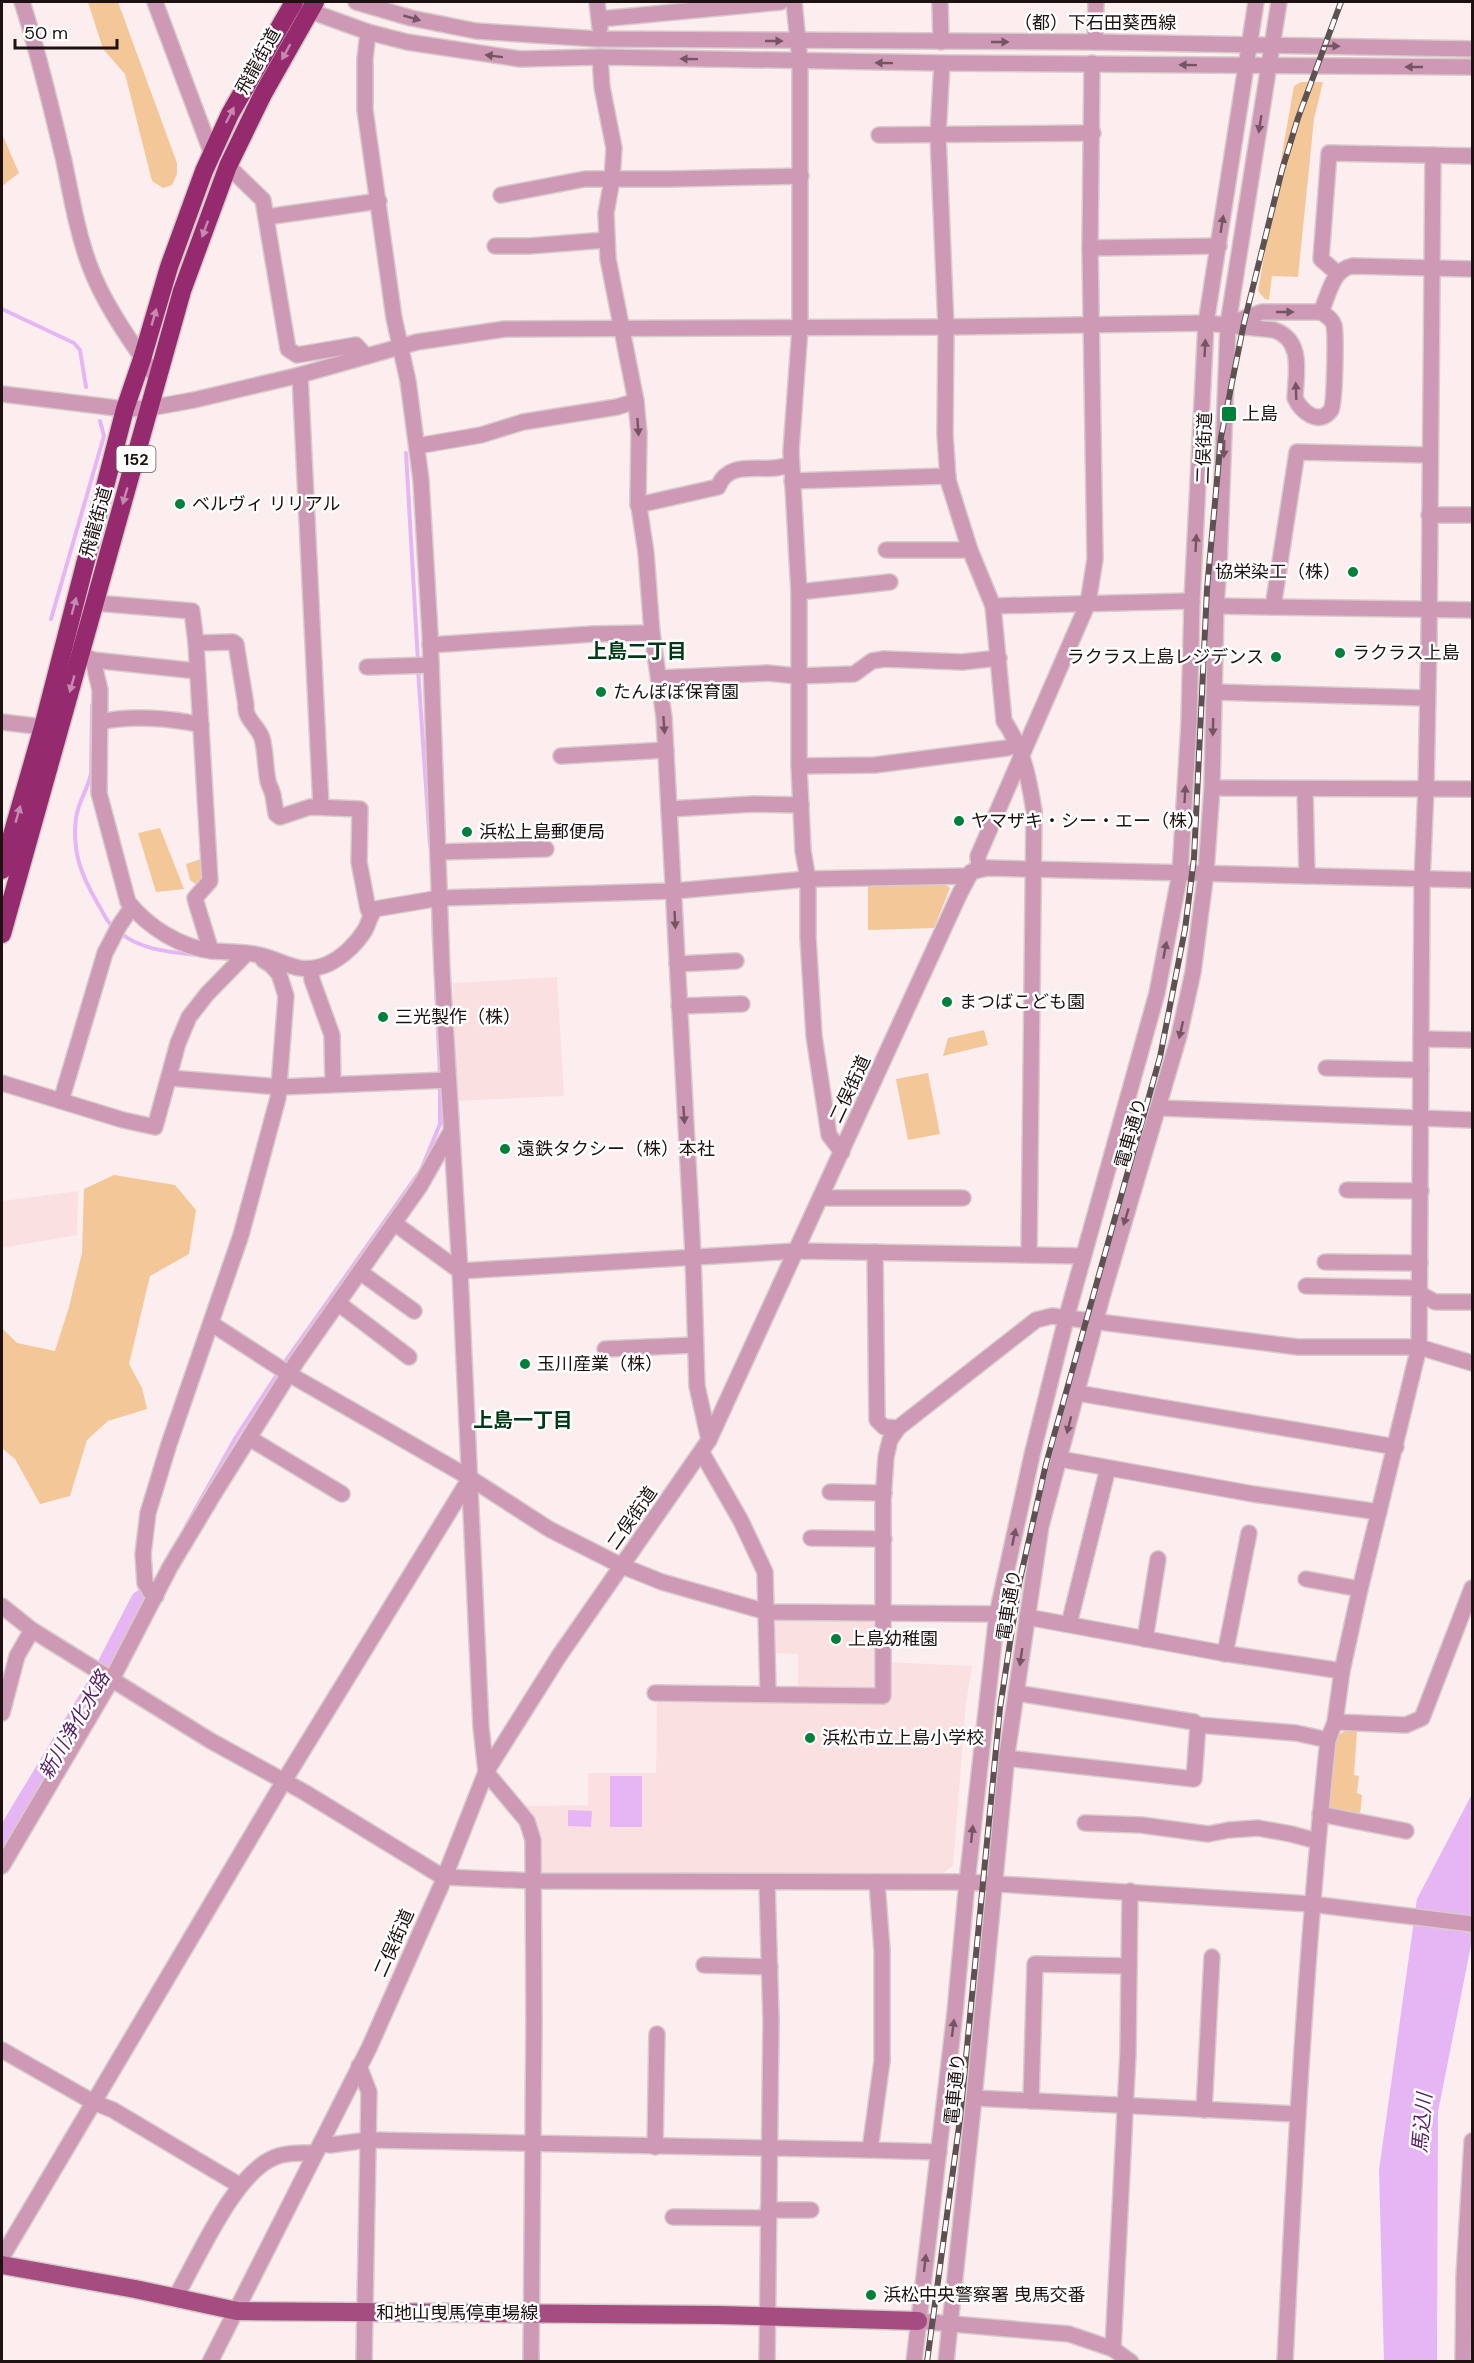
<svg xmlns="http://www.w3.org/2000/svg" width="1474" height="2363" font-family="'DM Sans','Noto Sans JP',sans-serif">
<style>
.built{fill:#fbe0e2}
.green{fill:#f3c798}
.water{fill:#e6b6f4}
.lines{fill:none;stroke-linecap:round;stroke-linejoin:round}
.stream{stroke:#e6b6f4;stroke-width:4}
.river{stroke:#e6b6f4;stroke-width:24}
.minor-casing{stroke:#d8cbcb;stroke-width:18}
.major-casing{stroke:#d8cbcb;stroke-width:21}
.highway-casing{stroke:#d8cbcb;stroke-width:21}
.minor{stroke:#cd99b4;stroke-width:15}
.major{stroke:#a54c81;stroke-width:18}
.highway{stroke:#952b6e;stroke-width:18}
.rail-casing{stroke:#5d5151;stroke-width:6}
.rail{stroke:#fff;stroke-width:4;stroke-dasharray:11;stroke-linecap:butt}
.oneway{fill:#755563}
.oneway2{fill:#c58aaf}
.poi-dot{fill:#00803a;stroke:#fff;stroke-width:2}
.labels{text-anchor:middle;stroke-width:5;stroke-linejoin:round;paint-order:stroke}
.shield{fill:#fff;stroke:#615859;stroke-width:1.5}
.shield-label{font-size:16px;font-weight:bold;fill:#1d1112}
.street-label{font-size:18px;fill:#1d1112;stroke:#fff}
.poi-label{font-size:18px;fill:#1d1112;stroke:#fff;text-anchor:start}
.neighbourhood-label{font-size:20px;font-weight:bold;fill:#003715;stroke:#fff}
.water-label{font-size:20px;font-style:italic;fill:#571f66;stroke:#fff}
</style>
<rect width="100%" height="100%" fill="#fceeee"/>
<g class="built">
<polygon points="557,977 564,1096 457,1101 453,983"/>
<polygon points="78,1191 77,1235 2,1248 2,1201"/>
<polygon points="774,1619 878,1619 879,1691 798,1691 798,1654 774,1653"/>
<polygon points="888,1662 972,1666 966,1703 953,1866 940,1875 670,1874 539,1876 523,1806 588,1805 588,1773 656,1773 657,1699 886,1700"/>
</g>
<g class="green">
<polygon points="88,2 118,2 177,163 177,174 172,185 163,188 152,181 125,74 103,49"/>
<polygon points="1301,82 1323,82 1314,119 1298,277 1272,276 1269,300 1265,299 1258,291 1294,86"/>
<polygon points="2,134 19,173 2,186"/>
<polygon points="160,828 184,889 156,892 138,833"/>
<polygon points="201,859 206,872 205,882 197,885 190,880 186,864"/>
<polygon points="942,882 950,888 934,928 868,930 868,885"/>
<polygon points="984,1030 988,1045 943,1056 948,1038"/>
<polygon points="928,1073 940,1134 908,1140 896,1079"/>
<polygon points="114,1175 175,1185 196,1210 189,1254 150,1276 129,1364 142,1388 147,1409 108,1421 87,1440 70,1496 40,1504 15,1459 2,1448 2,1328 17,1343 55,1351 69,1307 82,1253 84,1189"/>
<polygon points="1346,1730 1357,1731 1354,1775 1359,1776 1357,1793 1362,1795 1360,1815 1328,1809 1336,1742 1339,1735"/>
</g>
<g class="water">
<rect x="610" y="1776" width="32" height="51"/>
<polygon points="1472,1794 1472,1940 1438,2112 1437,2361 1384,2362 1379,2170 1417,1899"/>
<polygon points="568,1810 592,1811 591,1827 568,1826"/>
</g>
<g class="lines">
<g class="stream">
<polyline points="2,309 74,343 80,350 86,387"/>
<polyline points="406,453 418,662"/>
<polyline points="51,619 104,436 100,421"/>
<polyline points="418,669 430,845"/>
<path d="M92 705 91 774C88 789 78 802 76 818 72 852 81 875 98 904 103 912 106 921 113 927"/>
<polyline points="433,915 434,949"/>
<path d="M119 932C141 950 169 952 197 955"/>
<polyline points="436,990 440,1075"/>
<polyline points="282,1366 421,1170 440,1124 440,1083"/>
<polyline points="186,1526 236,1437 278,1373"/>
<polyline points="139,1585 142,1601"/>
<polyline points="142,1602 147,1594"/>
</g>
<polyline class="river" points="2,1846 97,1689 142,1602"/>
<defs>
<g id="minor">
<path d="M22 2C39 54 51 107 64 161 71 195 77 231 89 264 102 301 133 346 157 378"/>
<polyline points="155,2 212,154"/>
<polyline points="356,2 411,18 476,31 597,39 1095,42 1472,49"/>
<polyline points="597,2 600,28"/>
<polyline points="794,2 800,62 800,328 791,451 799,592 799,766 803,851 808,879 808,937 814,1036 829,1135 842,1152"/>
<polyline points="940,2 941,42"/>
<polyline points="299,7 368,32 407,42 520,59 600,57 942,63 1472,67"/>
<polyline points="600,19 781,2"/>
<polyline points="368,32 365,59 365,110 394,318 408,381 421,480 430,633 442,971 460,1271 481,1727 486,1772 527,1821 533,1840 534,2020 531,2362"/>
<polyline points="1095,42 1096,2"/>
<polyline points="600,57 602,87 614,148 612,180 606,213 608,259 636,401 639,433 638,500 646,553 652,633 664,717 693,1255 697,1386 709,1440"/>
<path d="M942 63 938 135 946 327 945 434 948 480 970 550 993 606 1004 721C1023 748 1029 779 1034 811L1029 1255"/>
<polyline points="879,135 1093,133"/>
<polyline points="228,166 263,200 288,349 297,355 356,345 366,356"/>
<polyline points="501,195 585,179 670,179 801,176"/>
<polyline points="266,217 379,201"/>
<polyline points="495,246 529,246 606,240"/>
<polyline points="1090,248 1219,246"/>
<polyline points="1337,273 1321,259 1329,153 1472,156"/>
<path d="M1321 312C1329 294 1332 270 1352 266L1472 269"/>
<polyline points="300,375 321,807"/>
<path d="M2 394 125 409 150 408 194 400 300 375 417 342 505 329 946 327 1206 323 1274 330C1304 340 1296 373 1295 398 1301 411 1319 427 1331 410 1335 403 1336 334 1334 325 1332 319 1326 315 1321 312H1262L1228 324"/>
<polyline points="417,446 481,435 523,422 617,407 636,401"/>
<polyline points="792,481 948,476"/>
<path d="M638 505 718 487C730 456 766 476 791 464"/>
<polyline points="1429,515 1472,515"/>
<polyline points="886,550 970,550"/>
<polyline points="799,592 890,582"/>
<polyline points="95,603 192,611 196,643 210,881 195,898 196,902 211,951"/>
<polyline points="993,606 1192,601"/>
<polyline points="1216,606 1273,607 1297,452 1430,455"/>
<polyline points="1273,607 1472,610"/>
<path d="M196 643 233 642 236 644 246 705C244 718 257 725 262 738 266 753 265 767 268 781 269 786 272 790 273 795 274 801 275 808 276 814L280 817 310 807 360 809 359 862 368 909 371 914"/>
<polyline points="430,645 593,634 652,633"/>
<path d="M81 654 93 660 100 690 99 793 128 902C148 927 181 948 213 951 227 952 241 952 254 954 284 959 297 977 328 964 343 957 357 943 365 930 369 923 370 915 375 909L440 898 674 891 808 879 969 876"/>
<polyline points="93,660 197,671"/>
<polyline points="367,667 431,665"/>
<polyline points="659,678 767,673 798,676 854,674 872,661 884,659 962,662 999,658"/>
<polyline points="1214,692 1427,698"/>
<polyline points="2,722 43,727"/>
<path d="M101 722C129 715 172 718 201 725"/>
<polyline points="561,756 666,750"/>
<polyline points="799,766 875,765 1007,748 1018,744"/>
<polyline points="1212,788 1472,789"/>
<polyline points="1305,789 1307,876"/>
<polyline points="669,809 754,804 801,805"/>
<polyline points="438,852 546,849"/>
<polyline points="979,869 978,856 1088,603 1095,559 1090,248 1092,63"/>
<polyline points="677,964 736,961"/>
<polyline points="311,969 312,980 332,1035 333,1084"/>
<polyline points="679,1006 742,1004"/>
<polyline points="1421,1039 1472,1040"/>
<polyline points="1326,1068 1421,1070"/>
<polyline points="170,1078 280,1087 448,1080"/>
<polyline points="2,1083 61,1101 105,953 119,926 132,907"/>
<polyline points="61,1101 123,1120 155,1127 178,1043 189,1017 207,994 247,953"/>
<polyline points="1159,1108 1472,1120"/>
<polyline points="1347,1190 1421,1191"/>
<polyline points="821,1198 963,1198"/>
<polyline points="394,1223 460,1271 797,1251 1083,1256"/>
<polyline points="875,1252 877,1420 884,1427 898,1428"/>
<polyline points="1325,1262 1420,1263"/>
<polyline points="360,1272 414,1311"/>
<polyline points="1306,1286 1419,1288"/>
<polyline points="1419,1293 1435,1302 1472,1302"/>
<polyline points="338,1303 409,1357"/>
<polyline points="212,1324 289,1374 470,1478 549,1529 622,1566 662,1582 767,1612 997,1614"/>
<polyline points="605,1349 695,1345"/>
<polyline points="1077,1393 1396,1447"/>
<polyline points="249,1438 342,1494"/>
<polyline points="702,1453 741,1521 765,1572 768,1694"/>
<polyline points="1060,1459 1253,1494 1379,1512"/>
<polyline points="830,1492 884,1493"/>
<polyline points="811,1538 884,1539"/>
<polyline points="1306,1579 1360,1589"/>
<polyline points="156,1596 151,1593 145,1583 143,1554 148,1513 169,1444 241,1235 278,1098 286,996 279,974 271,965 263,960"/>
<polyline points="2,1606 32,1630 211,1741 304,1792 443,1877 534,1881 967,1882 1311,1904 1472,1924"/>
<polyline points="1027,1617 1222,1653 1342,1671"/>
<polyline points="1069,1624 1108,1468"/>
<polyline points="1145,1639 1158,1559"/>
<polyline points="1225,1654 1249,1533"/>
<polyline points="655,1693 883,1696 883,1499 886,1457 890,1440 898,1428 1036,1320 1052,1316 1298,1347 1419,1347 1472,1363"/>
<polyline points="1016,1693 1194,1722 1198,1725 1296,1733 1328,1740"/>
<polyline points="2,1713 17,1656 32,1630"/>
<polyline points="1335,1722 1406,1725 1422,1718 1472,1588"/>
<polyline points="1006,1758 1194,1779 1198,1725"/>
<polyline points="1320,1814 1406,1831"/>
<polyline points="1085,1823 1141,1825 1208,1834 1229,1830 1258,1828 1291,1834 1317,1841"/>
<polyline points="2,1866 112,1679 170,1567 215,1492 297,1361 420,1186 450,1133"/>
<polyline points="767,1882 771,2021 767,2362"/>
<polyline points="877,1882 882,1950 882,2061 870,2150 939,2152"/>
<polyline points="704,1965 770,1967"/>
<polyline points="2,2050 93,2102 113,2110 239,2185"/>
<polyline points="359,2066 369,2092 364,2362"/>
<polyline points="974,2098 1297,2114"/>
<polyline points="1031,2101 1035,1964 1129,1966"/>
<polyline points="1204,2110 1212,1957"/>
<polyline points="322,2144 330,2145 368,2140 870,2150"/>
<polyline points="655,2147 657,2034"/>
<polyline points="768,2210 811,2210"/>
<polyline points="673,2217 768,2218"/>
<polyline points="2,2257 284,1781 470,1478"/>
<path d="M175 2298C198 2259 232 2178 271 2159 284 2152 301 2153 316 2153"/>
<polyline points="918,2321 1069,2334 1113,2349 1131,2362"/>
<polyline points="1113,2349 1128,2052 1130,1891"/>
<polyline points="210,2362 369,2048 441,1886 486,1772 559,1656 709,1440 959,895 971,872 987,868 1472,880"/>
<polyline points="914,2362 955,2012 967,1882 997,1614 1032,1455 1066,1319 1157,993 1180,873 1189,723 1192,601 1206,323 1256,2"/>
<polyline points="946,2362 974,2098 1007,1754 1041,1526 1102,1297 1179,1036 1193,972 1206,872 1212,788 1216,606 1219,565 1228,324 1279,2"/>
<path d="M1285 2362C1295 2154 1306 1947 1328 1740L1335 1722 1342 1671 1360 1589 1419 1347 1422 880 1426 788 1429 636 1433 155"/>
<polyline points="1463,2362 1464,2277 1472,2141"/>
</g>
<polyline id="major" points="2,2265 135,2289 237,2311 719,2315 918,2321"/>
<g id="highway">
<polyline points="2,870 43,727 125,409 142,359 169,267 204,171 230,114 294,2"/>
<polyline points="2,934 182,291 228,166 263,94 315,2"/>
</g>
</defs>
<use href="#minor" class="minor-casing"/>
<use href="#major" class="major-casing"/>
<use href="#highway" class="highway-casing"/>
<use href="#minor" class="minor"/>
<use href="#major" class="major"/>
<use href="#highway" class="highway"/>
<defs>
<polyline id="rail" points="927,2362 960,2119 1000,1708 1019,1584 1046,1464 1160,1057 1185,929 1194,858 1207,589 1221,437 1244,323 1282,170 1298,118 1341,2"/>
</defs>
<use href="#rail" class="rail-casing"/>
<use href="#rail" class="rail"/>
</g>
<defs><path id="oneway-solid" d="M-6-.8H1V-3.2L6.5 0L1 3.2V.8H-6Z" transform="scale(1.5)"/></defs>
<g class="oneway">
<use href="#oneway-solid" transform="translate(412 18) rotate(16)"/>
<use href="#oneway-solid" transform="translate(774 41)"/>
<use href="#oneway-solid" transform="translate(1000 42)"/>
<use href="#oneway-solid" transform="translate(1331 46) rotate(1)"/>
<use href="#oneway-solid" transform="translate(494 56) rotate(-173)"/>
<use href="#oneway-solid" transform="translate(689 59) rotate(-179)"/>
<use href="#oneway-solid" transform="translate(884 63) rotate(-179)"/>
<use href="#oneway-solid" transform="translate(1188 65) rotate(-179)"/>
<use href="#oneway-solid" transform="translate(1414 67) rotate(-180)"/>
<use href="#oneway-solid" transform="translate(1260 124) rotate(99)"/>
<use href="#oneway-solid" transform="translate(1222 224) rotate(-81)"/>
<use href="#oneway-solid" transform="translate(1285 312)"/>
<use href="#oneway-solid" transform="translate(1205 348) rotate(-87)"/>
<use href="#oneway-solid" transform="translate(1296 391) rotate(-92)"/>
<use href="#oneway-solid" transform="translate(638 427) rotate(86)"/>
<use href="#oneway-solid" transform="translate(1224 449) rotate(92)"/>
<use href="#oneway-solid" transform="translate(1196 543) rotate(-87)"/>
<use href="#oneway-solid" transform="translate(664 725) rotate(86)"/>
<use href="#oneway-solid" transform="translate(1213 727) rotate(91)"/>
<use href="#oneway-solid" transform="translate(1185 794) rotate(-87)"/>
<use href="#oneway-solid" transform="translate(675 920) rotate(87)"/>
<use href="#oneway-solid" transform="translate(1165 950) rotate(-79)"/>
<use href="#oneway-solid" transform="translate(1181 1030) rotate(103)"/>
<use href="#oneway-solid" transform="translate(684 1115) rotate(86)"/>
<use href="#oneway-solid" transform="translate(1126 1217) rotate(107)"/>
<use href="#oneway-solid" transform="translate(1069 1425) rotate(104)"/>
<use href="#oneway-solid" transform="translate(1014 1537) rotate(-78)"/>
<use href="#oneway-solid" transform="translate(1021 1657) rotate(98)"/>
<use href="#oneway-solid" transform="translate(972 1834) rotate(-84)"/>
<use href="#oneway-solid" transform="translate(953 2028) rotate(-83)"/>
<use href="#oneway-solid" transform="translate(925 2263) rotate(-83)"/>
</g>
<g class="oneway2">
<use href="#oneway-solid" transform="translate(286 52) rotate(119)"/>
<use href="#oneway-solid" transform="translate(230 115) rotate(-63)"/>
<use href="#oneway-solid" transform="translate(205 229) rotate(110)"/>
<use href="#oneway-solid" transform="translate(154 317) rotate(-74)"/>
<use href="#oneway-solid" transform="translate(125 496) rotate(106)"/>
<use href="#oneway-solid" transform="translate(74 606) rotate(-75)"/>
<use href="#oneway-solid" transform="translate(72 684) rotate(106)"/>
<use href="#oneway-solid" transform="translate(18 814) rotate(-74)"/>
</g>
<g class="poi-dot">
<rect x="1221" y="406" width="16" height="16" rx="3"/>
<circle cx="180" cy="504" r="6"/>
<circle cx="1353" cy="572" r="6"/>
<circle cx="1340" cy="653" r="6"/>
<circle cx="1276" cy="657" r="6"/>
<circle cx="601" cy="692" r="6"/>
<circle cx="959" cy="821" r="6"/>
<circle cx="467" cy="832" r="6"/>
<circle cx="947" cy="1002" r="6"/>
<circle cx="383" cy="1017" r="6"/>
<circle cx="505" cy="1149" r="6"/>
<circle cx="525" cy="1364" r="6"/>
<circle cx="836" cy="1639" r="6"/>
<circle cx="810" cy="1738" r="6"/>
<circle cx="871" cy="2295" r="6"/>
</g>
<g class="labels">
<rect class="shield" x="116.5" y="446" width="39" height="26" rx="4.5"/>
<g class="shield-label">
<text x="136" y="465">152</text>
</g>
<g class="street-label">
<text x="1095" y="29">（都）下石田葵西線</text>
<text transform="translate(258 61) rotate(-61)" y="6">飛龍街道</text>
<text transform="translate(1204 448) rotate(-88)" y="6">二俣街道</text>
<text transform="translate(96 522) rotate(-74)" y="6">飛龍街道</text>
<text transform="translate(850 1089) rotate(-65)" y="6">二俣街道</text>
<text transform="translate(1131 1133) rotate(-74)" y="6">電車通り</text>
<text transform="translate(632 1518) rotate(-55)" y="6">二俣街道</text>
<text transform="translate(1009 1605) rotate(-81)" y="6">電車通り</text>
<text transform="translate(394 1943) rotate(-66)" y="6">二俣街道</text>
<text transform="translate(955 2089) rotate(-84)" y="6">電車通り</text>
<text x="457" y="2319">和地山曳馬停車場線</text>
</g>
<g class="poi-label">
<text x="1242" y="420">上島</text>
<text x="192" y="510">ベルヴィ リリアル</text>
<text x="1341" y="578" text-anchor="end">協栄染工（株）</text>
<text x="1352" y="659">ラクラス上島</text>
<text x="1264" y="663" text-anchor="end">ラクラス上島レジデンス</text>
<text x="613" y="698">たんぽぽ保育園</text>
<text x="971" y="827">ヤマザキ・シー・エー（株）</text>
<text x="479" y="838">浜松上島郵便局</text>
<text x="959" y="1008">まつばこども園</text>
<text x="395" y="1023">三光製作（株）</text>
<text x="517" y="1155">遠鉄タクシー（株）本社</text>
<text x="537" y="1370">玉川産業（株）</text>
<text x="848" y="1645">上島幼稚園</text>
<text x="822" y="1744">浜松市立上島小学校</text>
<text x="883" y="2301">浜松中央警察署 曳馬交番</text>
</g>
<g class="neighbourhood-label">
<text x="637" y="658">上島二丁目</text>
<text x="523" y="1427">上島一丁目</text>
</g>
<g class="water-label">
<text transform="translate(74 1725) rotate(-60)" y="7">新川浄化水路</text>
<text transform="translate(1422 2123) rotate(-85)" y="7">馬込川</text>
</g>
</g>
<rect width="1474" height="2363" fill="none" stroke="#1d1112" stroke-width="6"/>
<path d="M15 39v9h102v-9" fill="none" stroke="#1d1112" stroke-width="3"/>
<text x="24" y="39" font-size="18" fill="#1d1112" stroke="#ffffff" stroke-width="4.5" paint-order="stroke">50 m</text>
</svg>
